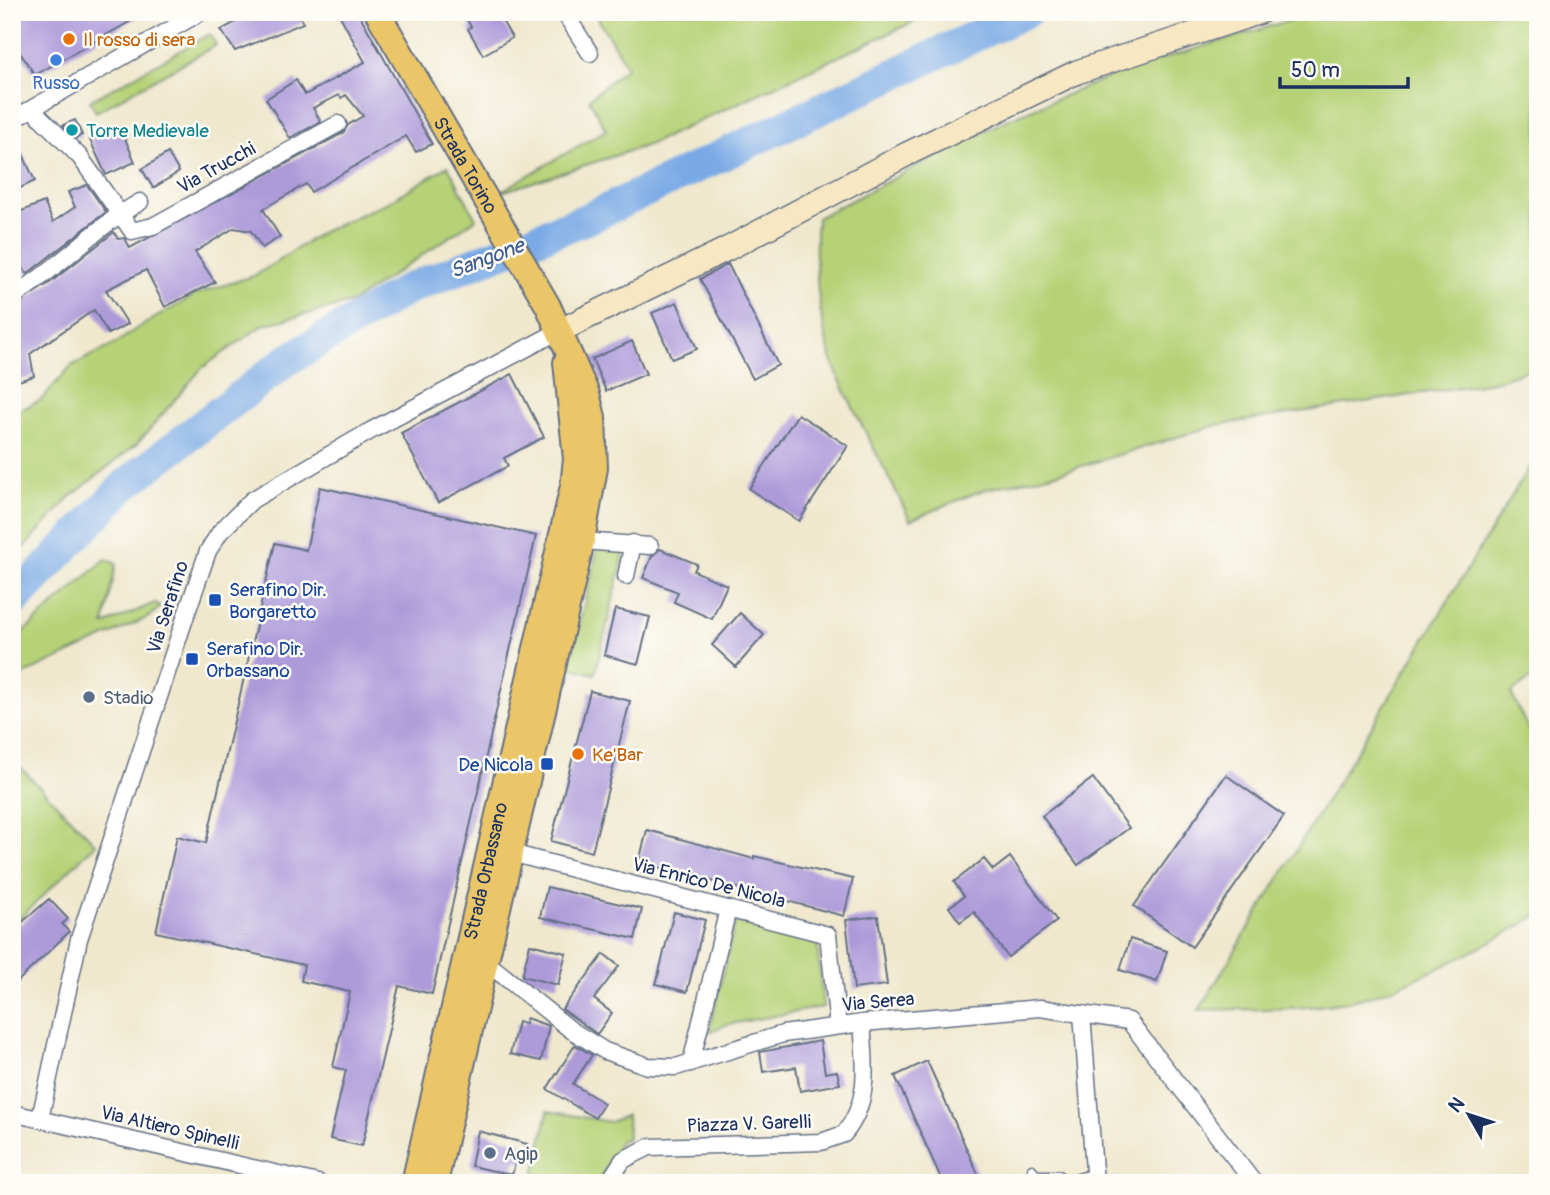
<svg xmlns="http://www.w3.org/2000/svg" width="1550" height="1195" font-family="Pangolin,sans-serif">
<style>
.green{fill:#b6d176;stroke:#68806a;stroke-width:2}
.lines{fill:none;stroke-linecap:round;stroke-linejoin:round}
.river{stroke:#7aaae5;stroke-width:32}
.building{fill:#ac9ad9}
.lane-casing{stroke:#657085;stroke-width:11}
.street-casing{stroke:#657085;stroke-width:19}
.secondary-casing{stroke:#657085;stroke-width:26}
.primary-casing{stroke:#657085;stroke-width:28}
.lane{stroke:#fff;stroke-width:8}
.street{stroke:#fff;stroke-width:16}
.secondary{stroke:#f7e8c3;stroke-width:23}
.primary{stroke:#ebc669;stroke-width:24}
.food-dot{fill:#e8710a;stroke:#fdfcf7;stroke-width:2.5}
.shop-dot{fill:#3f7fe0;stroke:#fdfcf7;stroke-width:2.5}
.culture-dot{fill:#0f9aa8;stroke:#fdfcf7;stroke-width:2.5}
.transit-dot{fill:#1a4fb4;stroke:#fdfcf7;stroke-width:2.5}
.service-dot{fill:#5c6f8a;stroke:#fdfcf7;stroke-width:2.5}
.labels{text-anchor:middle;stroke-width:5;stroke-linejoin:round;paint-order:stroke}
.food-label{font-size:19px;fill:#c56008;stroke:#fdfcf7;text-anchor:start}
.shop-label{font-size:19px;fill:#366cbe;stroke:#fdfcf7}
.culture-label{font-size:19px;fill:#0d838f;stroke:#fdfcf7;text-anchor:start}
.street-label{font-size:19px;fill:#1b2f5e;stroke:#fdfcf7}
.transit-label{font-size:19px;fill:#164399;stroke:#fdfcf7;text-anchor:start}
.service-label{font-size:19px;fill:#4e5e75;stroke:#fdfcf7;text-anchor:start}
.water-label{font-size:21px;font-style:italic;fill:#3c5a8d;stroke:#fdfcf7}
</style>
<rect width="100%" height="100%" fill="#fdfcf7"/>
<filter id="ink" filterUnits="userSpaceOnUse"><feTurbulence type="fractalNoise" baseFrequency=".0143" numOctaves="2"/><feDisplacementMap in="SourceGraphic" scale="14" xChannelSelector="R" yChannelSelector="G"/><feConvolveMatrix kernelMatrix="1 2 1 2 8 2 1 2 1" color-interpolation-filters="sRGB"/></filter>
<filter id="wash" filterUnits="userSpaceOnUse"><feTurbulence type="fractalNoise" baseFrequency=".00686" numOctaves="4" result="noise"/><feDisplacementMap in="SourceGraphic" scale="28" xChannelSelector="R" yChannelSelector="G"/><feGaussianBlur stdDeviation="1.57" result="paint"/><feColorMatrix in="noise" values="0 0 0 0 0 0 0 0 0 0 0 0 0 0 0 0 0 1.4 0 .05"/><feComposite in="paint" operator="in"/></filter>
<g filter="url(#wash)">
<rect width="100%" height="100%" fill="#efe8cd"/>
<g class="green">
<polygon points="594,12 935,12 648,145 496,194 606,130 589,99 627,67"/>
<path d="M1317 12H1538V366L1493 382 1217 425 1062 472 983 490 910 520C887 472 860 424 838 376 819 332 813 265 817 218L1002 122 1126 70Z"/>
<polygon points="210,34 216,45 96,112 90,101"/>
<polygon points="448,166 476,219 351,303 263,325 202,368 138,443 69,498 12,561 12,414 41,400 71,366 115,344 136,329 197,294 256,275 324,231 388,202"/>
<path d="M1538 453V673L1511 693 1538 750V915C1487 945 1416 984 1359 999 1308 1012 1251 1008 1199 1010Z"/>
<polygon points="626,547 595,674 569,667 598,548"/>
<polygon points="106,559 116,564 104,625 155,603 160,607 149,617 12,680 12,642"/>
<polygon points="12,759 96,844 12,926"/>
<polygon points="735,922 817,941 823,1007 725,1025 709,1032"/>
<polygon points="548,1111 610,1122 627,1115 628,1138 620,1141 598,1183 529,1183 533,1180"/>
</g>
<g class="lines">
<polyline class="river" points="12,603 126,484 286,361 410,288 589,218 1026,12"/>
</g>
<g id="blocks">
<g class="building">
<polygon points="12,12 147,12 35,75 12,41"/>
<polygon points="254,12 298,12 303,23 235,51 221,30"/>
<polygon points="338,12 358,12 432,144 416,152 406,136 311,192 306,184 263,209 280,237 262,248 251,231 234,228 195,252 215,282 165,307 146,270 106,290 128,324 108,334 94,310 30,354 34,376 15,382 12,372 12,307 51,282 114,232 118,239 125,238 130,248 343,133 348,125 363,116 346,95 341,98 339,95 313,108 321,122 290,138 266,99 296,80 305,95 365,62"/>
<polygon points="463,12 497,12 512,38 483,55 468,29 471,27"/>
<polygon points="75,120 82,135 76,138 63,125"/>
<polygon points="120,127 135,162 106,175 90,140"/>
<polygon points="12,130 35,181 12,192"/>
<polygon points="168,153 179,172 153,188 142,169"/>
<polygon points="87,185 106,212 27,274 20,264 12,270 12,215 44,202 53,222 75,207 68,192"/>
<polygon points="728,264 778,365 753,379 700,279"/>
<polygon points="677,302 697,349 672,359 652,313"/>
<polygon points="632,341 646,374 606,391 592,359"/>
<polygon points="512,374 544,437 504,458 508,466 438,503 401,433"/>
<polygon points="798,414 848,446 799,521 749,489"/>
<polygon points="320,487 536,536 432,994 399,986 362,1146 330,1139 346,1070 333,1067 350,992 301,981 304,965 156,932 177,836 206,843 275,543 306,550"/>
<polygon points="660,549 697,564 694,571 727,585 712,619 674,602 678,592 643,578 652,556"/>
<polygon points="615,609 650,617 638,664 604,655"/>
<polygon points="740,613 764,635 736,667 712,645"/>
<polygon points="590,691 630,701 592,852 551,841"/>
<polygon points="1226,775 1284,816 1192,947 1134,906"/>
<polygon points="1093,778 1129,828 1078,865 1042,816"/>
<polygon points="647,830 754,859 754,856 853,879 844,916 639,862"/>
<polygon points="1010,857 1057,921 1008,957 974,912 960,922 949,907 964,896 954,882 984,859 993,870"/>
<polygon points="547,887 642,909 635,939 540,917"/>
<polygon points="49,899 68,919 62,924 69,932 12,987 12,931"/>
<polygon points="674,912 705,920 687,992 656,984"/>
<polygon points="878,916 887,985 854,989 846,920"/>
<polygon points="1130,939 1167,951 1157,982 1120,970"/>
<polygon points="530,944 566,953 558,985 522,976"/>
<polygon points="604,954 619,966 594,999 612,1013 597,1034 562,1009"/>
<polygon points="526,1018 549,1026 541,1061 510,1054 518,1022 525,1024"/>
<polygon points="820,1041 825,1073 837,1071 840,1084 800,1091 796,1067 763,1072 760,1052"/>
<polygon points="575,1045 592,1055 573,1084 604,1103 595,1118 547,1089"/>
<polygon points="927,1061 982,1183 943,1183 895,1076"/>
<polygon points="478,1131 527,1144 522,1162 516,1160 512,1175 471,1166"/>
</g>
</g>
</g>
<g filter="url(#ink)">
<use href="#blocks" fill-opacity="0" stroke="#657085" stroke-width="2"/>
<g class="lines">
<defs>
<g id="lane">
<polyline points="1032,1169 1037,1175 1059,1175 1062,1182"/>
<polyline points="1062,1183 1094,1173"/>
</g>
<g id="street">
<polyline points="564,12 590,53"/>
<polyline points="32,109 80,157 132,231 153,226 338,124"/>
<polyline points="12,120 201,12"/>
<path d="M12 297C58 269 94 228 140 202"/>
<polyline points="582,541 650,546"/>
<polyline points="626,576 633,543"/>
<polyline points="503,851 828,935 838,1026"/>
<polyline points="481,958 571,1030 605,1051 648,1066 676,1067 783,1034 862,1023 1040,1008 1129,1021 1254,1183"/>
<polyline points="1082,1014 1095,1183"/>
<polyline points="691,1063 728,909"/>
<polyline points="12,1113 318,1183"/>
<polyline points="40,1119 79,939 186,615 208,551 220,532 252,500 372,430 559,331"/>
<path d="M608 1183 623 1160 649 1147 821 1142 844 1134C871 1101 865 1063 862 1023"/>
</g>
<polyline id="secondary" points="559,331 727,249 907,154 1077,72 1260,12"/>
<g id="primary">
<path id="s1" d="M377 12 548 306 587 394 593 417 595 468 582 541 435 1183"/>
<path id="s2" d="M414 1183 573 486 576 459 566 362"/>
</g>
</defs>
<use href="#lane" class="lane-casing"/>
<use href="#street" class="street-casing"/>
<use href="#secondary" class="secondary-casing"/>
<use href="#primary" class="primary-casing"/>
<use href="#lane" class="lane"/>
<use href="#street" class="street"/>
<use href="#secondary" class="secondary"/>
<use href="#primary" class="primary"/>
</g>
</g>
<g class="food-dot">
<circle cx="69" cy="39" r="7"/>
<circle cx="578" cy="754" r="7"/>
</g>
<circle class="shop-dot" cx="56" cy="60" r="7"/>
<circle class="culture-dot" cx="72" cy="130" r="7"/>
<g class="transit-dot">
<rect x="208" y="593" width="14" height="14" rx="3.5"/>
<rect x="185" y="652" width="14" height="14" rx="3.5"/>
<rect x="540" y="757" width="14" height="14" rx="3.5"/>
</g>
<g class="service-dot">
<circle cx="89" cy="697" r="7"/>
<circle cx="490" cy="1153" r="7"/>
</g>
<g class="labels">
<g class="food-label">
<text x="83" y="46">Il rosso di sera</text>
<text x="592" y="761">Ke'Bar</text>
</g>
<g class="shop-label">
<text x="56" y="89">Russo</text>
</g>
<g class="culture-label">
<text x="86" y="137">Torre Medievale</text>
</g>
<g class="street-label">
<text dy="7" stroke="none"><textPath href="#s1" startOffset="177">Strada Torino</textPath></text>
<text transform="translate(216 167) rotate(-29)" y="7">Via Trucchi</text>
<text transform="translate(167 607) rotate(-72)" y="7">Via Serafino</text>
<text dy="7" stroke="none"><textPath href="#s2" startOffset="320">Strada Orbassano</textPath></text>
<text transform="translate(709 882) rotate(14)" y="7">Via Enrico De Nicola</text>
<text transform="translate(878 1001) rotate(-5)" y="7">Via Serea</text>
<text transform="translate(749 1123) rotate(-2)" y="7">Piazza V. Garelli</text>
<text transform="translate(170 1127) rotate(13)" y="7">Via Altiero Spinelli</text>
</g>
<g class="transit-label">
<text x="229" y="596">Serafino Dir.<tspan x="229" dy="22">Borgaretto</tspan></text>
<text x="206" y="655">Serafino Dir.<tspan x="206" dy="22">Orbassano</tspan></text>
<text x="533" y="771" text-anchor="end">De Nicola</text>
</g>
<g class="service-label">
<text x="103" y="704">Stadio</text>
<text x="504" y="1160">Agip</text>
</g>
<g class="water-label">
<text transform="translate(487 258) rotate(-21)" y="7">Sangone</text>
</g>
</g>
<rect width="1550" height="1195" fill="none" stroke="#fdfcf7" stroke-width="42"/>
<g transform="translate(1469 1115) rotate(309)" stroke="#fdfcf7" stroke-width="5" paint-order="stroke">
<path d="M0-5L12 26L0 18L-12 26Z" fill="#1b2f5e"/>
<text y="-10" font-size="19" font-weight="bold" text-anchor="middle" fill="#1b2f5e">N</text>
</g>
<path d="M1280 77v10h128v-10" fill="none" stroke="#1b2f5e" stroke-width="3.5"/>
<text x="1291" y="77" font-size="21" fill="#1b2f5e" stroke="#fdfcf7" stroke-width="5" paint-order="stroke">50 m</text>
</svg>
